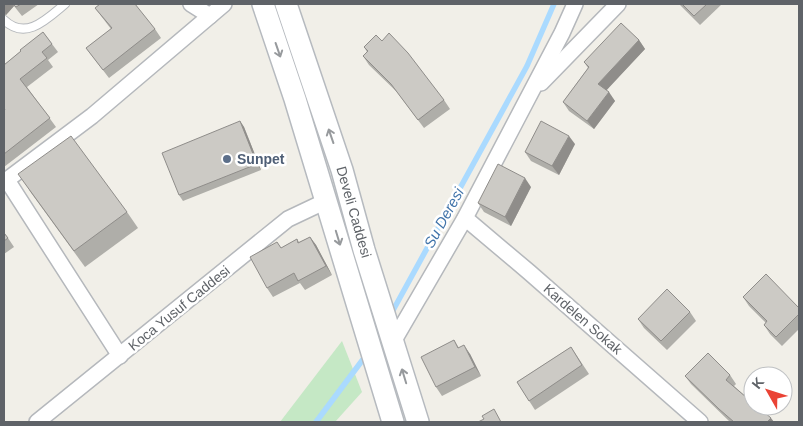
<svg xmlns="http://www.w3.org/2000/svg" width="803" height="426" font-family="Arial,sans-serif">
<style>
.green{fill:#c5e8c5}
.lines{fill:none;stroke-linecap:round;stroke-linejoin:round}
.stream{stroke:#aadaff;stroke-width:5.5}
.lane-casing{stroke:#b5b8bc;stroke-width:10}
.street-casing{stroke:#b5b8bc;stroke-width:18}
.secondary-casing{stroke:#b6babf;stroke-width:24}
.lane{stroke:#fff;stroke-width:8}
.street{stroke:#fff;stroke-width:15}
.secondary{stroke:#fff;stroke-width:21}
.wall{fill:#afaea9}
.shaded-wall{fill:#8f8d8a}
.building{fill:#cccac5;stroke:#8f8d8a}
.oneway{stroke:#979a9d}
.service-dot{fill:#5c6f8a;stroke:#fff;stroke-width:2}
.labels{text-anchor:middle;stroke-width:5;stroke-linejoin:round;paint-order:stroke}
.service-label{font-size:14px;font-weight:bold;fill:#4e5e75;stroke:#fff;text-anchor:start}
.street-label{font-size:14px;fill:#5f6368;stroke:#fff}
.water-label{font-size:15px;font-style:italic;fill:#4174aa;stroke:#fff}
</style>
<rect width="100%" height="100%" fill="#f1efe8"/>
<polygon class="green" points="342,341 362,392 335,422 280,422"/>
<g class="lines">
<g class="stream">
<polyline points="391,314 527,66 554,4"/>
<polyline points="316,422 367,354"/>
</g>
<defs>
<path id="lane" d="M4 20C26 41 47 19 65 4"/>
<g id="street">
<polyline points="191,4 210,16"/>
<polyline points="541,83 618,4"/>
<polyline points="7,180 120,356"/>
<polyline points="4,182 92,116 224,4"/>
<polyline points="465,218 529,272 700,422"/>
<polyline points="393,342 465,218 562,33 575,4"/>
<polyline points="37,422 288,219 326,201"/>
</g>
<g id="secondary">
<polyline points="263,4 295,99 393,422"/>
<polyline points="286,4 342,170 364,250 418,422"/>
</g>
</defs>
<use href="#lane" class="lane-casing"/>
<use href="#street" class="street-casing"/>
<use href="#secondary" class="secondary-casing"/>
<use href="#lane" class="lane"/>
<use href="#street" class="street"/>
<use href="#secondary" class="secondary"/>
</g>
<g class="wall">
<polygon points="4,4 39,4 22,16 14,6 6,15 4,15"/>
<polygon points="679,4 722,4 700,25"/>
<polygon points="95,8 155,29 161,38 109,78 86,48 111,29"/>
<polygon points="43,32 58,52 48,60 53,67 27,87 56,127 4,167 4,111 5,110 4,109 4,65 21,51"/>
<polygon points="639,40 645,49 606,90 615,101 594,129 569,111 563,102 588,68 584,62"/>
<polygon points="364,47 444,100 450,109 424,128 397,92 369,65 363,56 367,52"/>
<polygon points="240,121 244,127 261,170 183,201 179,195"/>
<polygon points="575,144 559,175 531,161 525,152"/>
<polygon points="531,187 511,226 484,212 478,203"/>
<polygon points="29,190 127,212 138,228 85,267"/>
<polygon points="4,232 14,247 4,254"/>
<polygon points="310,237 316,245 332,275 305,290 300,283 273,297 267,288 277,242 281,248 297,239 299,242"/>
<polygon points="743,297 799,308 799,329 782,346 770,334 764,325 766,323 749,306"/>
<polygon points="690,312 696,321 667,350 644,328 638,319"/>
<polygon points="454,340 459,348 470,354 481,376 442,396 436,387"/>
<polygon points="571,347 589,374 535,410 517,382"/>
<polygon points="730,375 736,384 734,386 774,422 730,422 691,384 685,376"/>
</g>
<g class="shaded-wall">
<polygon points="4,4 13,4 14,6 6,15 4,12"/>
<polygon points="639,40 645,49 604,93 598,84"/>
<polygon points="609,92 615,101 594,129 587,121"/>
<polygon points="240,121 244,127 261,170 257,164"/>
<polygon points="569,136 575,144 559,175 552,166"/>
<polygon points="525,178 531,187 511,226 505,217"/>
<polygon points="310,237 316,245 332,275 326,266"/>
<polygon points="464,345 470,354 481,376 475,367"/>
<polygon points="771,418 774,422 767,422"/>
</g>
<g class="building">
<polygon points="13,4 21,4 16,7"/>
<polygon points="100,4 135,4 155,29 103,70 86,48 112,28 95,8"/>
<polygon points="682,4 707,4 694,16"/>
<polygon points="621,23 639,40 598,84 609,92 587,121 563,102 589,67 584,62"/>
<polygon points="43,32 52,44 42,52 47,58 20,79 50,118 4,154 4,111 5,110 4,108 4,65 21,51 20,50"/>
<polygon points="389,33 408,53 444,100 418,120 391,84 363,56 368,51 364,47 376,35 382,41"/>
<polygon points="240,121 257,164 179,195 162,153"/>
<polygon points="541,121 569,136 552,166 525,152"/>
<polygon points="71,136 127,212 74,251 18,174"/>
<polygon points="498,164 525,178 505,217 478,203"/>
<polygon points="4,233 8,238 4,241"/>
<polygon points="310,237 326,266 298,281 294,273 267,288 250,257 277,242 281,248 297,239 298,243"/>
<polygon points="766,274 799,308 799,314 776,337 764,325 767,321 743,297"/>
<polygon points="667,289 690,312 661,341 638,319"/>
<polygon points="454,340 458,348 464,345 475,367 436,387 421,357"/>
<polygon points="571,347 582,365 529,401 517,382"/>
<polygon points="708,353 730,375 726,380 753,403 753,406 757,406 771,418 767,422 734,422 719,409 685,376"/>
<polygon points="494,409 501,422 478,422 484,419 482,416"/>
</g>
<defs><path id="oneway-shaft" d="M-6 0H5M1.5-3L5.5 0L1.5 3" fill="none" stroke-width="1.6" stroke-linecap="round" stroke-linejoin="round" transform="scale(1.25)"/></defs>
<g class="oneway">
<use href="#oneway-shaft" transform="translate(278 50) rotate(71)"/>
<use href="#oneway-shaft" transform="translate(331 136) rotate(-109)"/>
<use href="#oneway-shaft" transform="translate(338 238) rotate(73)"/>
<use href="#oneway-shaft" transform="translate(404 376) rotate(-107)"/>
</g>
<circle class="service-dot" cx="227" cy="159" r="5"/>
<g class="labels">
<g class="service-label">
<text x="237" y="164">Sunpet</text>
</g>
<g class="street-label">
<text transform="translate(354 212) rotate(74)" y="5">Develi Caddesi</text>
<text transform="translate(179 308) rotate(-39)" y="5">Koca Yusuf Caddesi</text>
<text transform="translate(583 319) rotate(41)" y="5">Kardelen Sokak</text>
</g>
<g class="water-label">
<text transform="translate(444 218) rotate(-61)" y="5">Su Deresi</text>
</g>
</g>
<rect width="803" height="426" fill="none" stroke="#5f6368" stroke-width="10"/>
<g transform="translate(768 391) rotate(309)"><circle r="24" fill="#ffffff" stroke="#bfc1c3"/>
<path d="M0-4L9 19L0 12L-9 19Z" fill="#ea4335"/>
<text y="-8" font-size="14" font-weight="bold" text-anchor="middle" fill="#5f6368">K</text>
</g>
</svg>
